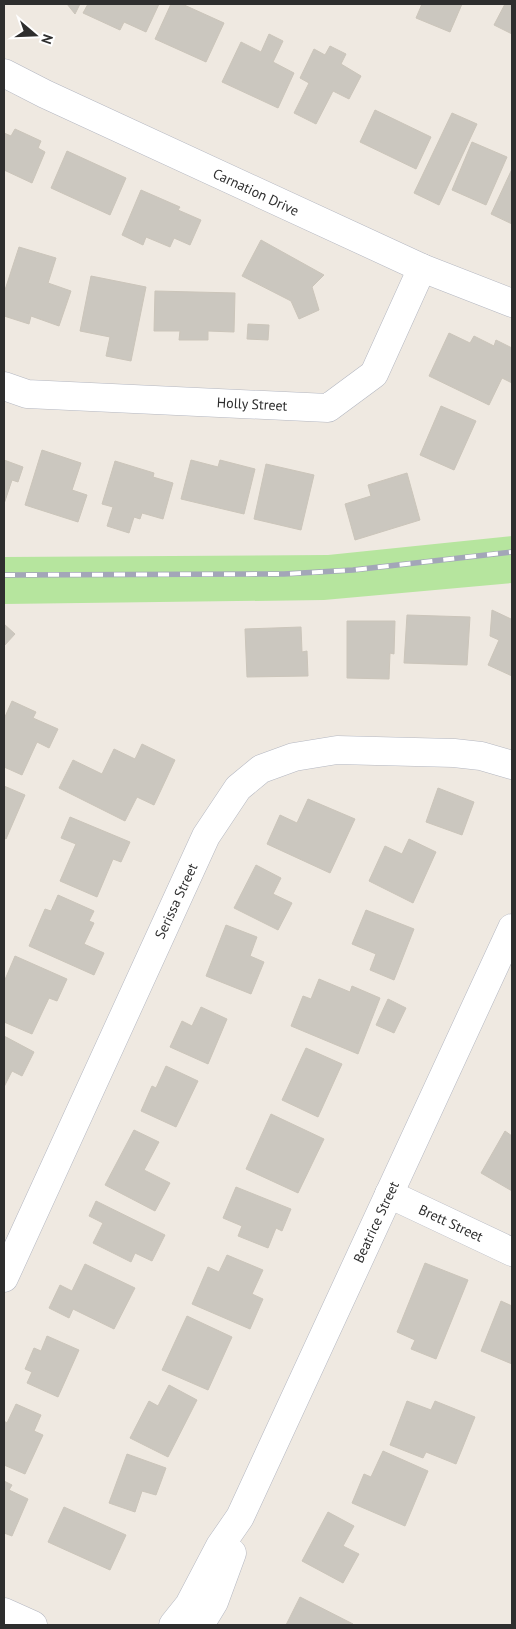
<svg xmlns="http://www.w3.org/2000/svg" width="516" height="1629" font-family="'PT Sans',sans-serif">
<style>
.green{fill:#b6e59e}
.building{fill:#cbc7bf;stroke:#cbc5ba}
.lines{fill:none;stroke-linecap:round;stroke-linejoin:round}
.minor-casing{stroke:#b4b7c1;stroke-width:29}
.tertiary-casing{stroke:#b4b7c1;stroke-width:29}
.minor{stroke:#fff;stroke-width:28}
.tertiary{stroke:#fff;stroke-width:28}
.rail-casing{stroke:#a3a6b8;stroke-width:5.5}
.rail{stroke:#fff;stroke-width:4;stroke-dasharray:11;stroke-linecap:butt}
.labels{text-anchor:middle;stroke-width:4;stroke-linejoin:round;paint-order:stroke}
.street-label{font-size:14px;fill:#2e2e2e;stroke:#fff}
</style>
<rect width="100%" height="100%" fill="#efe9e1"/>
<polygon class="green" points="512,536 512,583 324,600 4,604 4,557 328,555"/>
<g class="building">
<polygon points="67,4 80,4 75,14"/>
<polygon points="88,4 159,4 146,32 124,22 120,30 83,13"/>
<polygon points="171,4 182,4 224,23 206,62 155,39"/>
<polygon points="422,4 462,4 450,32 416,18"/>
<polygon points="505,4 512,4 512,34 494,25"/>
<polygon points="269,34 283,41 273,62 294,73 278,108 222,82 241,42 261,52"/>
<polygon points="330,46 346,54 341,64 361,76 349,99 333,91 316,124 294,113 309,83 300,78 314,49 325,55"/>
<polygon points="375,110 431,137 416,169 360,142"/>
<polygon points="452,113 477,124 439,205 414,193"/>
<polygon points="15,129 41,141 38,148 45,152 32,183 4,170 4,133 11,136"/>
<polygon points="472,142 507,157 486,205 452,190"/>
<polygon points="67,151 126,178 110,215 51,188"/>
<polygon points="512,169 512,224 491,214"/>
<polygon points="141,190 180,207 178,210 201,220 190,245 174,238 170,247 146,237 143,245 122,235"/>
<polygon points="261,240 324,275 312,287 319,310 299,319 291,301 242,276"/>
<polygon points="19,247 56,258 48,283 71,291 59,326 31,316 29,324 4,316 4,293"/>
<polygon points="91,276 146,287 131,361 106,356 110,337 80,331"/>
<polygon points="155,291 235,293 234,332 208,331 208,340 179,340 180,331 154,331"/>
<polygon points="248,324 269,325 268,340 247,339"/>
<polygon points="449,333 470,343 474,336 494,346 496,340 512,348 512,383 502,378 489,405 429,376"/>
<polygon points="441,406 476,421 454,470 420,455"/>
<polygon points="42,450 81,463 72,490 87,495 78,522 25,505"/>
<polygon points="4,460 23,467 18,482 12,480 4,504"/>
<polygon points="191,460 218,467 220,460 255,469 244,514 181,499"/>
<polygon points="115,461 154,473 153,477 173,483 163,519 142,513 140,519 134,517 129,533 107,526 113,507 102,504"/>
<polygon points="266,464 314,475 301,530 254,519"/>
<polygon points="407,473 420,520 355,540 345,504 371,496 368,485"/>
<polygon points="492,610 511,619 512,617 512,676 488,665 499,640 490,636"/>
<polygon points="407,615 470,617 467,665 404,663"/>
<polygon points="347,621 395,621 394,654 390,653 389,679 347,678"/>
<polygon points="4,624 15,634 4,646"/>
<polygon points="301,627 302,652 307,651 308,676 247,677 245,629"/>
<polygon points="12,701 36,712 33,718 58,729 49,748 37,742 22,775 4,767 4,719"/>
<polygon points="142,744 175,760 154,805 137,797 125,821 59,788 73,760 102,774 114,749 135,759"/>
<polygon points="4,786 25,795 6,839 4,838"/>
<polygon points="438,788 474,802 462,835 426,822"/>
<polygon points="308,799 355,819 330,873 267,844 280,815 297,823"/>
<polygon points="70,817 130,842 121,862 113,859 97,897 60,881 76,844 61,838"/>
<polygon points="409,839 436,852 413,903 369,881 385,846 402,854"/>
<polygon points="256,865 281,878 273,894 292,903 278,930 234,908"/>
<polygon points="58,895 94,911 89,921 94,923 84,944 104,953 94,975 29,946 45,909 51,911"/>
<polygon points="366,910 414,929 394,980 370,970 376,954 352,944"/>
<polygon points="226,925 257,937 250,956 264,962 251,994 206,976"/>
<polygon points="15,956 67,979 57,1001 49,998 32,1034 4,1022 4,982"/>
<polygon points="319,979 350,992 352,986 380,998 358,1054 291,1026 303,996 311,999"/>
<polygon points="388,999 406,1008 394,1033 376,1025"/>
<polygon points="201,1007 227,1019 208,1064 170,1047 182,1021 192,1026"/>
<polygon points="4,1036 34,1052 22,1076 12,1071 4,1087"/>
<polygon points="306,1048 342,1064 318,1117 282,1100"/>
<polygon points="166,1066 198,1081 176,1127 141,1111 152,1086 156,1088"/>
<polygon points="271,1114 324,1139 298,1193 246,1169"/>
<polygon points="134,1130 159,1142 144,1170 170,1183 155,1211 105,1185"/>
<polygon points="505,1131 512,1136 512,1191 481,1173"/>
<polygon points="236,1187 291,1209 282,1231 276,1228 268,1248 238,1236 242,1226 223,1218"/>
<polygon points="96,1201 165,1235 152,1261 135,1253 131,1262 93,1243 103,1223 89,1216"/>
<polygon points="227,1255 263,1270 252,1294 263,1299 250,1329 192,1304 208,1267 219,1272"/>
<polygon points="425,1263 468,1280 436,1359 411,1349 415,1340 397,1332"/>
<polygon points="85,1264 135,1288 114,1329 73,1309 69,1318 49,1308 60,1285 72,1291"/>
<polygon points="501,1301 512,1306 512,1364 481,1351"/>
<polygon points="187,1316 232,1337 208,1390 162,1370"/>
<polygon points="47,1336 79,1350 58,1397 27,1383 32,1372 25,1369 34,1348 41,1351"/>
<polygon points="169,1385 197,1400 168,1457 130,1438 149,1401 158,1406"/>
<polygon points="407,1401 431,1410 435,1401 475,1417 456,1464 426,1452 423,1458 390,1445"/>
<polygon points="16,1404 41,1415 34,1431 43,1435 25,1474 4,1465 4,1421 7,1423"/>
<polygon points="383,1451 428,1471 405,1526 352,1503 364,1474 371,1477"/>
<polygon points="127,1454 166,1468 156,1495 142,1491 135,1512 109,1503"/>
<polygon points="4,1481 12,1485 9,1490 28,1499 12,1536 4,1533"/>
<polygon points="64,1507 126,1535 110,1570 48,1542"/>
<polygon points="328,1512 354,1526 343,1546 359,1554 343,1583 302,1561"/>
<polygon points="300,1597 353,1624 352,1625 286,1625"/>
</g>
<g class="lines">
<defs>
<g id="minor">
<polyline points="4,73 45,94 422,268 512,303"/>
<polyline points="4,386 27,394 328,408 374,374 422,268"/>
<polyline points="389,1194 512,1252"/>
<polyline points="4,1278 206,836 238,788 261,769 294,757 337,750 454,753 481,756 512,765"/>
<polyline points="4,1612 33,1625"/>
</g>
<g id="tertiary">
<polyline points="173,1625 189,1605 220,1546 240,1517 512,928"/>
<polyline points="200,1625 214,1602 232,1553"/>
</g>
</defs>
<use href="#minor" class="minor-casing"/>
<use href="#tertiary" class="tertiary-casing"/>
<use href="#minor" class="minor"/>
<use href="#tertiary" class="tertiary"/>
<defs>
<polyline id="rail" points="4,575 284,574 353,570 512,552"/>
</defs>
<use href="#rail" class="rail-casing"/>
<use href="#rail" class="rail"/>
</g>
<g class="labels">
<g class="street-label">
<text transform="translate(256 192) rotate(25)" y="5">Carnation Drive</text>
<text transform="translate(252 404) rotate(3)" y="5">Holly Street</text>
<text transform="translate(176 901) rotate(-65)" y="5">Serissa Street</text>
<text transform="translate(376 1222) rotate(-65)" y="5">Beatrice Street</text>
<text transform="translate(451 1223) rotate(25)" y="5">Brett Street</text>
</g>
</g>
<rect width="516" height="1629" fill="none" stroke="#2e2e2e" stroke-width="10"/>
<g transform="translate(35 35) rotate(109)" stroke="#ffffff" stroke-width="4" paint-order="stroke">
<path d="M0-4L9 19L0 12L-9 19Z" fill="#2e2e2e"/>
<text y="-8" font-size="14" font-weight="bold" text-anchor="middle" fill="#2e2e2e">N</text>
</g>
</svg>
